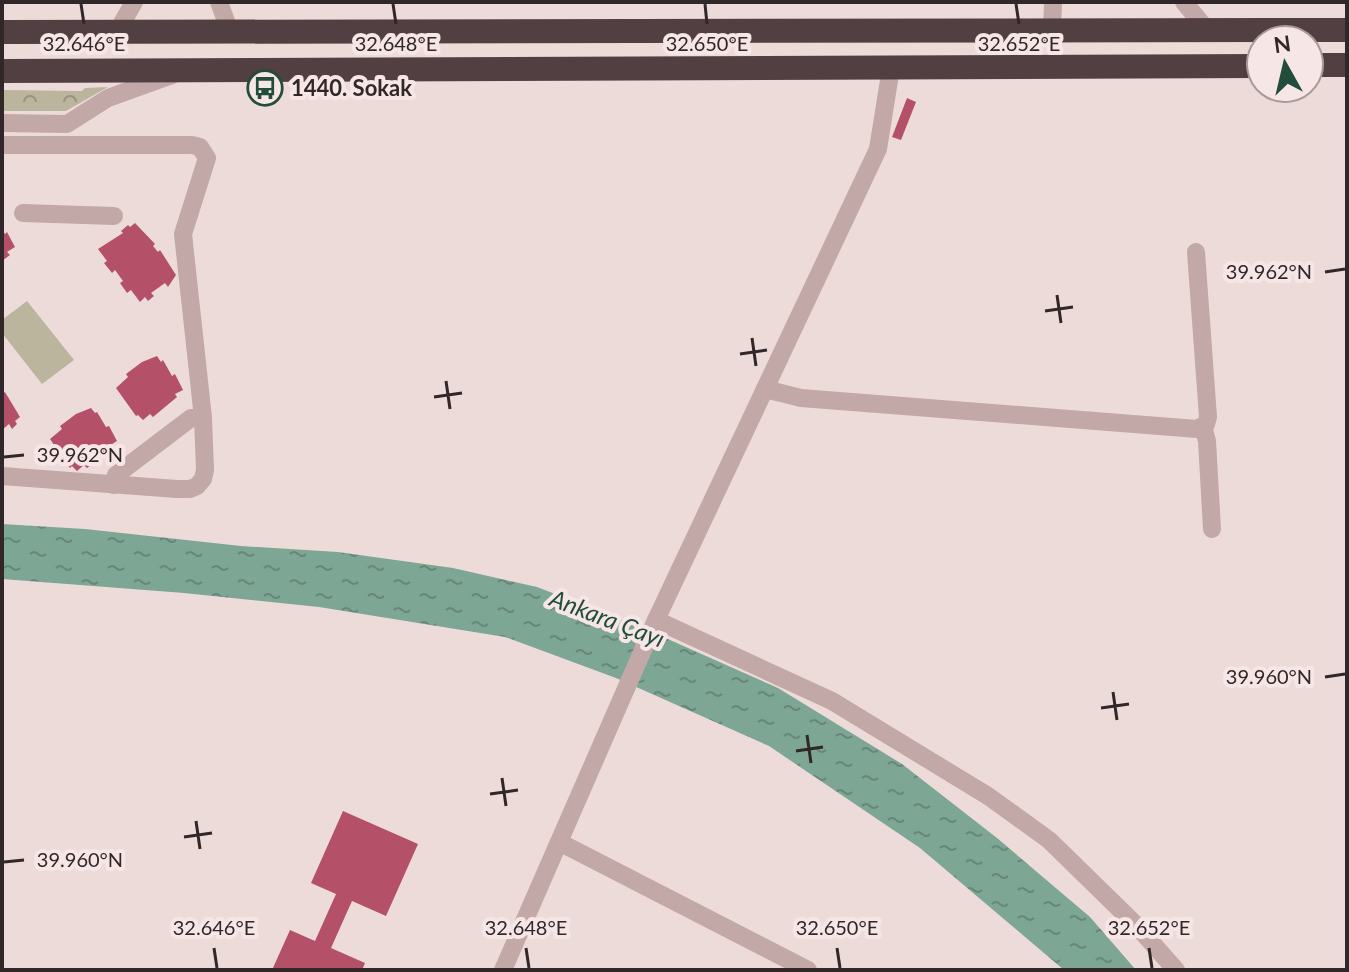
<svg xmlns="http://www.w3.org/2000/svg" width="1349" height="972" font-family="Lato,sans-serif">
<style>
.grass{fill:#bab59c}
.forest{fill:url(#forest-crowns)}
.water{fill:url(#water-ripples)}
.building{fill:#b45169}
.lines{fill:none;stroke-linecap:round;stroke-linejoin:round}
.minor{stroke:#c3a8a8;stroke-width:18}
.highway{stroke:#513f42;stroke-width:24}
.ticks{fill:none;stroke:#312729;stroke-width:3}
.labels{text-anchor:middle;stroke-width:8;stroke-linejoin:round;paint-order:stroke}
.poi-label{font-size:22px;font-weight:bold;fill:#312729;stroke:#f6e6e5;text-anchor:start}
.water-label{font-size:24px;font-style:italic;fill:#224c3b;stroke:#f6e6e5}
.ticks-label{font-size:20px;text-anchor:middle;fill:#312729;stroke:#f6e6e5;stroke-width:8;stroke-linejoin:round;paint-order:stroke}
</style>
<defs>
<pattern id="forest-crowns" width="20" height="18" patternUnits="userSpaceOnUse" patternTransform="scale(2)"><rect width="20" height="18" fill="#bab59c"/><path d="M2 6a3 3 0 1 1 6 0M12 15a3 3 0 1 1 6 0" fill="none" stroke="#98937f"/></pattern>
<pattern id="water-ripples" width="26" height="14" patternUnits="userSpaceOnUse" patternTransform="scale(2)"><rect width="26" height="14" fill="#7da694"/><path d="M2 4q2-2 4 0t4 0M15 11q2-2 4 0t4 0" fill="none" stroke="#678779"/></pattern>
</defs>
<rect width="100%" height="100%" fill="#eddbda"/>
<polygon class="grass" points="27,301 74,360 42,384 2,333 2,320"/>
<polygon class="forest" points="108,87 66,111 2,111 2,90 82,91 85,88"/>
<polygon class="water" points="2,524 85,529 241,546 338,552 453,568 537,587 643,628 778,688 902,764 997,838 1090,917 1136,970 1064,970 920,848 769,746 616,678 505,637 319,607 184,593 2,579"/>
<g class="building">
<polygon points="907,98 916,102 901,140 892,137"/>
<polygon points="135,223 155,244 153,246 158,252 160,250 176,275 168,287 165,283 151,293 154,296 148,301 145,297 140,302 131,290 127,293 120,283 123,281 115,270 112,273 104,263 107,261 98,249 123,233 121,231 128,225 130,227"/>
<polygon points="2,230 5,234 7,232 15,247 7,252 10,255 2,261"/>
<polygon points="157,356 161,362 163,360 172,376 175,374 183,390 175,394 177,397 153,417 150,414 143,420 138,415 136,416 116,388 128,377 126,374 142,362"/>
<polygon points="5,392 20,417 15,421 17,424 12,429 9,424 2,430 2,394"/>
<polygon points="91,408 95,413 97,412 106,427 109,426 117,441 109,446 111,449 87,468 84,465 77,471 72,466 70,468 50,439 62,429 60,426 76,414"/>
<polygon points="343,811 418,844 386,916 352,901 331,948 365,963 362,970 272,970 290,930 315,941 336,894 311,883"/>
</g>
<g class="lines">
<g class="minor">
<polyline points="219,2 230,32"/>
<polyline points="1184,2 1207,30"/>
<polyline points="1052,31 1053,2"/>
<polyline points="117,32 134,2"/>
<polyline points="2,123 67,124 108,98 172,75"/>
<polyline points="2,145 192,145 200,147 207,158 183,234 203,418 205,470 203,479 197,486 190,489 177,489 2,476"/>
<polyline points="23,213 114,216"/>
<polyline points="765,389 801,398 1197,429 1206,424 1208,417 1196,252"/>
<polyline points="1203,427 1207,441 1212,529"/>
<polyline points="113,485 116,475 191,418 203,418"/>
<polyline points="656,620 832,701 988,796 1049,840 1136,925 1176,970"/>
<polyline points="559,842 808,970"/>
<polyline points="503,970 656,620 878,149 891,68"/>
</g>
<g class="highway">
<polyline points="2,32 1347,30"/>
<polyline points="1309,65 1347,65"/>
<polyline points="2,71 1261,66"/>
</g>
</g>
<path class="ticks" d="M81 4 84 24M393 4 396 24M705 4 707 24M1016 4 1019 24M1325 272 1345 269M1057 295 1061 323M1045 311 1073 307M752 338 756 366M740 354 767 350M446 381 450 409M434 397 462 393M4 457 24 455M1325 677 1345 674M1113 692 1117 720M1101 708 1129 704M807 735 811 763M796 751 823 747M502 778 506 806M490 794 518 790M196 821 200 849M184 837 212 833M4 862 24 860M214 948 217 968M526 948 529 968M837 948 840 968M1149 948 1152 968"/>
<defs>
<symbol id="bus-ring" viewBox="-11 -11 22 22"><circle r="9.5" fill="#f6e6e5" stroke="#224c3b" stroke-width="1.5"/><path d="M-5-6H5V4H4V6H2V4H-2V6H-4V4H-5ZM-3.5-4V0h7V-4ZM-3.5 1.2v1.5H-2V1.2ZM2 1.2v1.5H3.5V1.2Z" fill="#224c3b"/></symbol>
</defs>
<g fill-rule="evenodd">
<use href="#bus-ring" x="245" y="68" width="40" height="40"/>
</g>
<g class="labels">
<g class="poi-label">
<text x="291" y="96">1440. Sokak</text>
</g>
<g class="water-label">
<text transform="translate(607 619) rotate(21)" y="8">Ankara Çayı</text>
</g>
</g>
<g class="ticks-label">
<text x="84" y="51">32.646°E</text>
<text x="396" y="51">32.648°E</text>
<text x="707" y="51">32.650°E</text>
<text x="1019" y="51">32.652°E</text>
<text x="1269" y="279">39.962°N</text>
<text x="80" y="462">39.962°N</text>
<text x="1269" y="684">39.960°N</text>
<text x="80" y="867">39.960°N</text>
<text x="214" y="935">32.646°E</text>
<text x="526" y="935">32.648°E</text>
<text x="837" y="935">32.650°E</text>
<text x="1149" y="935">32.652°E</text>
</g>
<rect width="1349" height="972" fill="none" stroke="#312729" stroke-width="8"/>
<g transform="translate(1285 64) rotate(352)"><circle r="38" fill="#f6e6e5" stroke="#a79a9a" stroke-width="2"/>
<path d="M0-6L14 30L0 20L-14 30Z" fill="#224c3b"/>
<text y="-12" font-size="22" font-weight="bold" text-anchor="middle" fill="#312729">N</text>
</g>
</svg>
